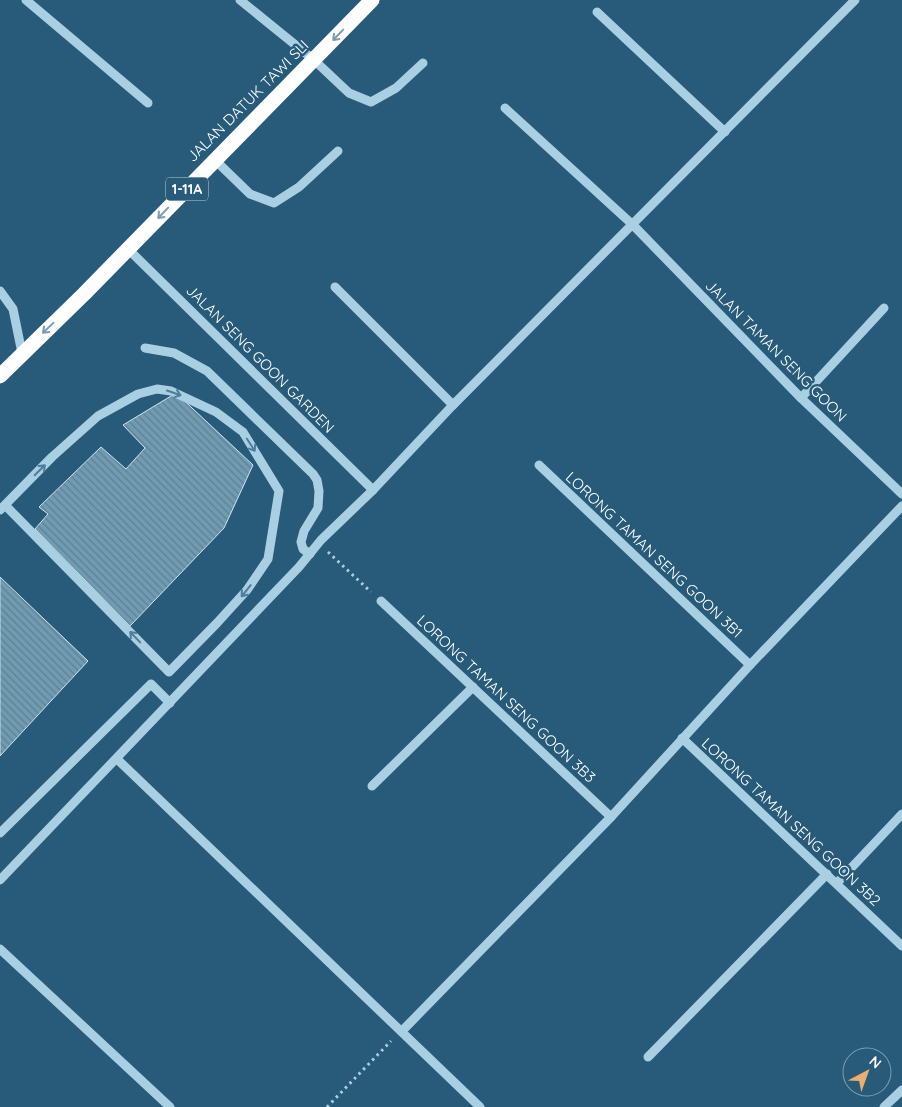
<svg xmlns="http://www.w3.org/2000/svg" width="902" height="1107" font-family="Quicksand,sans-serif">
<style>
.building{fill:url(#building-back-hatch);stroke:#cce5f3}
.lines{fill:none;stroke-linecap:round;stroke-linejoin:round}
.path{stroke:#a9cfe3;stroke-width:3;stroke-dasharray:2.5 4;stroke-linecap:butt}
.minor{stroke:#a9cfe3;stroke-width:9}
.highway{stroke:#fff;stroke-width:15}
.oneway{stroke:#7d9daf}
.oneway2{stroke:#4e7e99}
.labels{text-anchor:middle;stroke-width:5;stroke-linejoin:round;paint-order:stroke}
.shield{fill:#275b79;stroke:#beced7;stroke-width:1}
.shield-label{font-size:14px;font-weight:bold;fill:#fff}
.street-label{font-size:15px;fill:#fff;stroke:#275b79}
</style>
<defs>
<pattern id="building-back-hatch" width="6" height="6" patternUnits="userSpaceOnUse" patternTransform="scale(1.25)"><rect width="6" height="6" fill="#6f9bb3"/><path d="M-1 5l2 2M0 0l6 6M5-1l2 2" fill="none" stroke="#637f8f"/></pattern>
</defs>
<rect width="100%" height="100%" fill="#275b79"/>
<g class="building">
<polygon points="176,393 253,465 224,528 130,626 35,529 48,514 39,507 101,447 126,469 145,448 123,425"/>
<polygon points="0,577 88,661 0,756"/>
</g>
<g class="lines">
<g class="path">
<polyline points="328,552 371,592"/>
<polyline points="327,1107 391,1041"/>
</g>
<g class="minor">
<polyline points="26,0 148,103"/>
<polyline points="240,0 314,60 349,93 371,102 396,88 423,63"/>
<polyline points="597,12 725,132"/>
<polyline points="505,108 633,225 801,398 902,494"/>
<polyline points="215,160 250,194 274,203 299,187 338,151"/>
<polyline points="128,249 373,490"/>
<polyline points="335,287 453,405"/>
<polyline points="0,291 13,309 22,353"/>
<polyline points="145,348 174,353 207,371 313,474 317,480 319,491 318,508 304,531 301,542 303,549 310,554"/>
<polyline points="801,398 884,308"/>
<polyline points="539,465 750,665"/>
<polyline points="0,510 52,457 98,416 138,394 157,389 171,391 216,412 243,432 279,491 268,559 247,590 217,623 169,672 5,505"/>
<polyline points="381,601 611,817"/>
<polyline points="682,738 902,946"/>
<polyline points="117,759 480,1107"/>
<polyline points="372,786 473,687"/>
<polyline points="0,833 151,684 170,703"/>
<polyline points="0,880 299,567 321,540 373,490 453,405 855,0"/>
<polyline points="837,883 902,814"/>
<polyline points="0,949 170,1107"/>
<polyline points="402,1031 611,817 750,665 902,506"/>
<polyline points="648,1057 827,874"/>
<polyline points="884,1107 902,1090"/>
</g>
<polyline class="highway" points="0,376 84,294 372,0"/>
</g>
<defs><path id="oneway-shaft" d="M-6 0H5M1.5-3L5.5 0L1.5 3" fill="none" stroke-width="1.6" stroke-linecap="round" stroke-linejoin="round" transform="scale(1.25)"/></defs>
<g class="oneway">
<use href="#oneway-shaft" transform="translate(338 35) rotate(134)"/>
<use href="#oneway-shaft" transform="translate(163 213) rotate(134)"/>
<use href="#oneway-shaft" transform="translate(48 328) rotate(137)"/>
</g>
<g class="oneway2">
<use href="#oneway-shaft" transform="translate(174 393) rotate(19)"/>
<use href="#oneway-shaft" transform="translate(251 445) rotate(57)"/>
<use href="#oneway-shaft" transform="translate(40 470) rotate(-45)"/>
<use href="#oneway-shaft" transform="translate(246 591) rotate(129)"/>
<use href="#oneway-shaft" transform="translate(135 637) rotate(-134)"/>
</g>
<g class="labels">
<rect class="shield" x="166" y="177.5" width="42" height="23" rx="4"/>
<g class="shield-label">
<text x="187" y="194">1-11A</text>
</g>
<g class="street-label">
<text transform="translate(248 101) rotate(-45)" y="5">JALAN DATUK TAWI SLI</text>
<text transform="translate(776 351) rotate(45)" y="5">JALAN TAMAN SENG GOON</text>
<text transform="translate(260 359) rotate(45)" y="5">JALAN SENG GOON GARDEN</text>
<text transform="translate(654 555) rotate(43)" y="5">LORONG TAMAN SENG GOON 3B1</text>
<text transform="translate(506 699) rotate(43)" y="5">LORONG TAMAN SENG GOON 3B3</text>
<text transform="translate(791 822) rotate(43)" y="5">LORONG TAMAN SENG GOON 3B2</text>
</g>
</g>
<g transform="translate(867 1072) rotate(41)"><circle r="24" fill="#275b79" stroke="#7d9daf"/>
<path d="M0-4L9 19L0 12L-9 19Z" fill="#ebae6f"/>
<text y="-8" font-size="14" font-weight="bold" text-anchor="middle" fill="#ffffff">N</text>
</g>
</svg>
